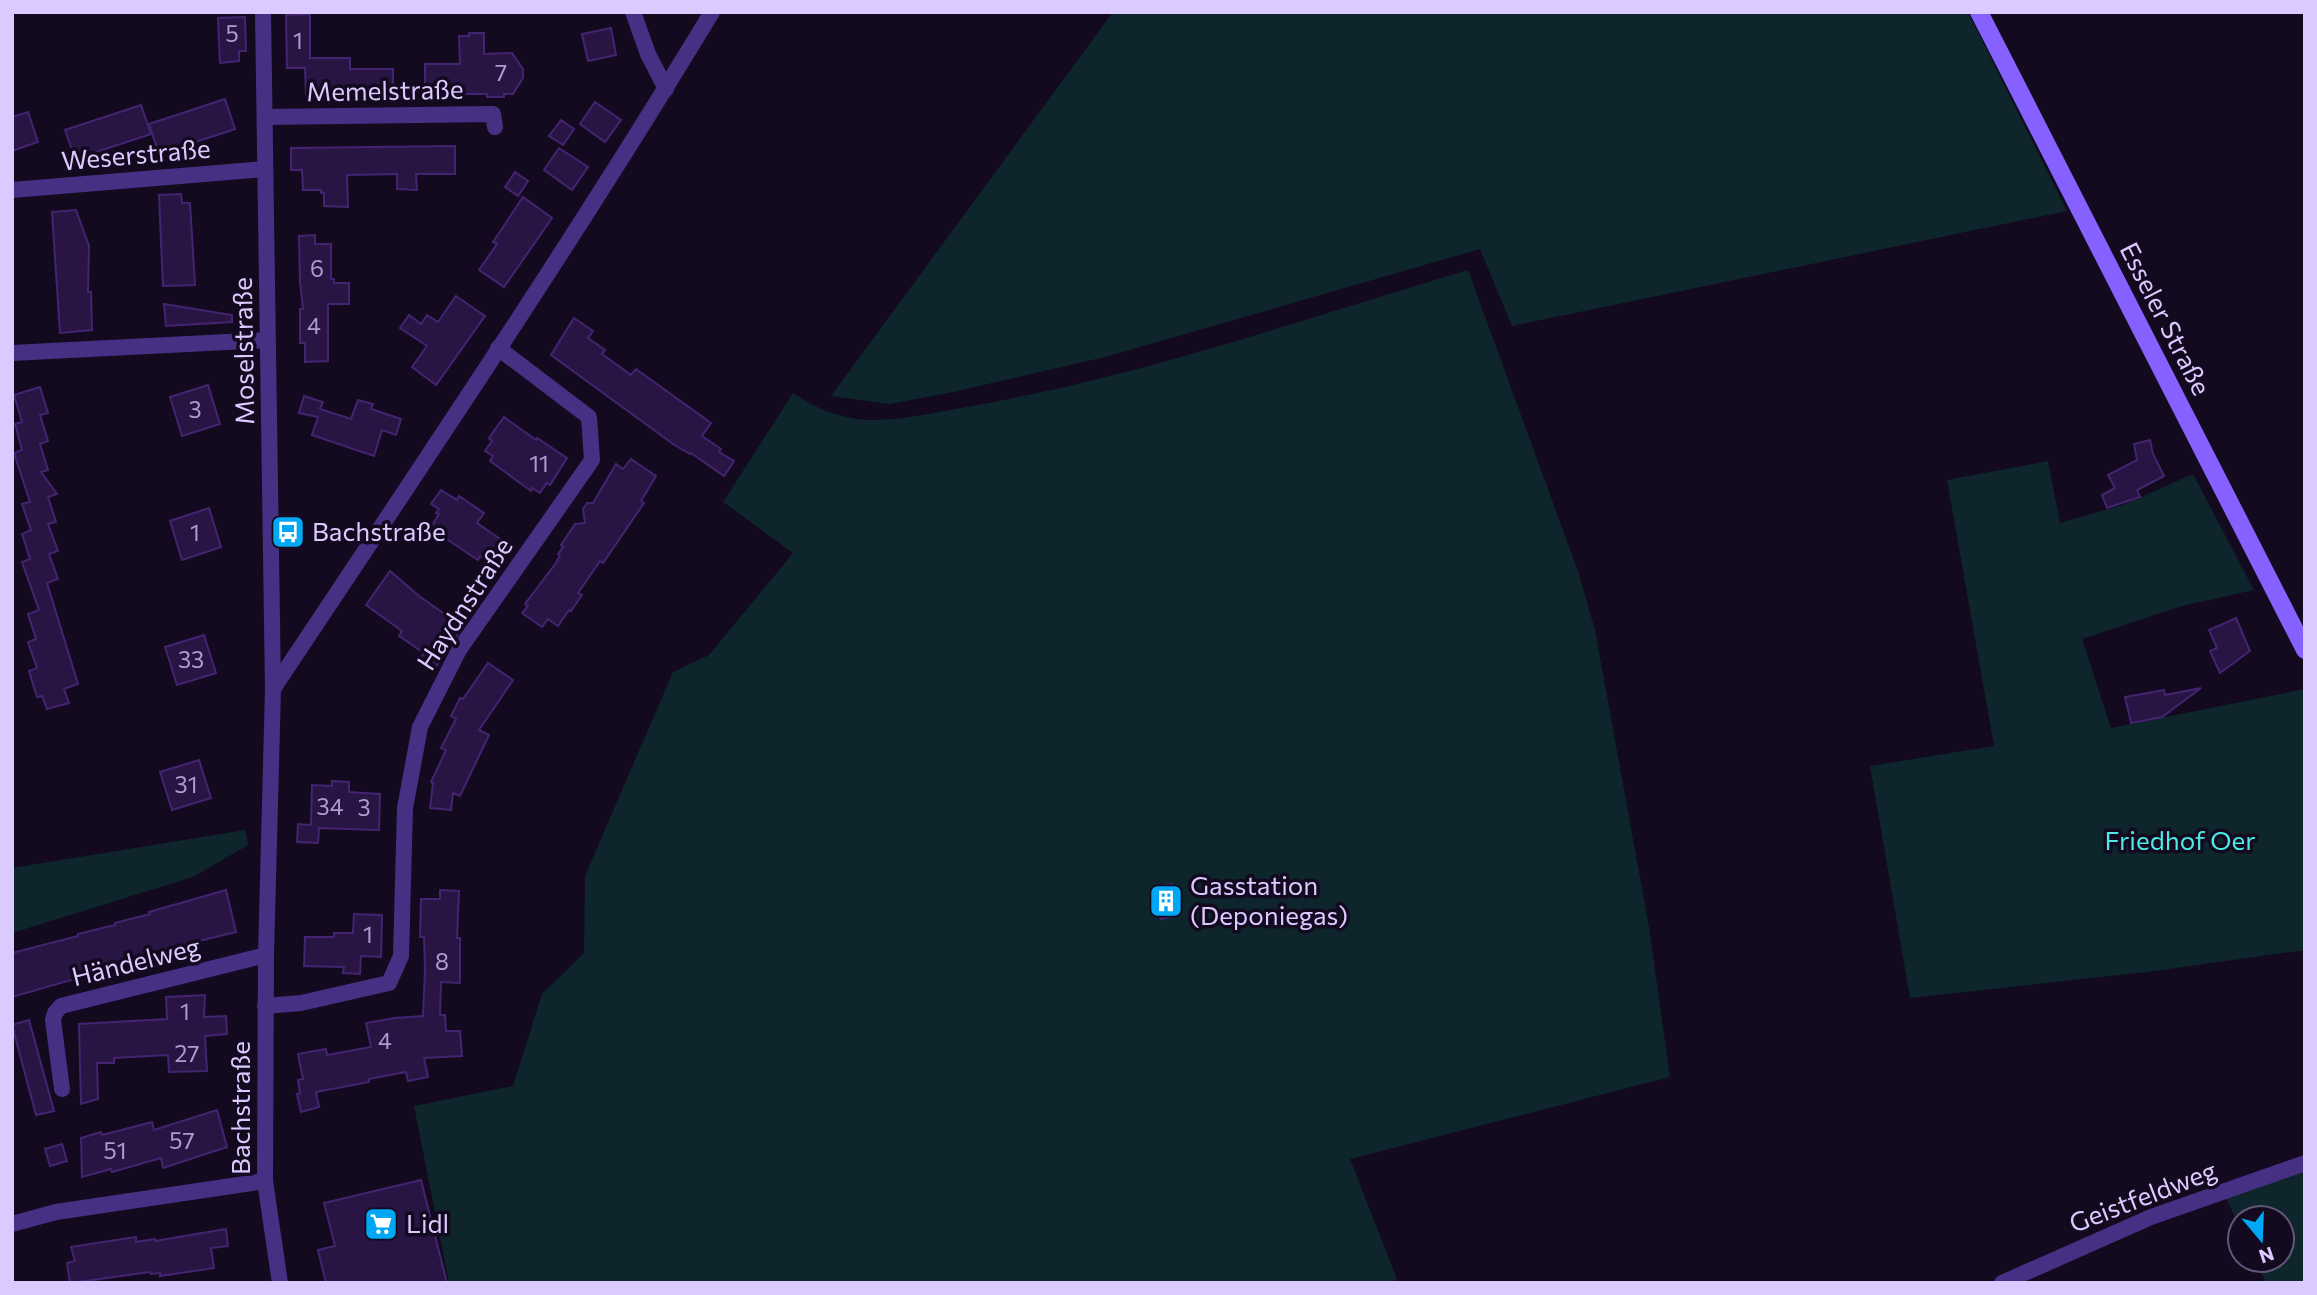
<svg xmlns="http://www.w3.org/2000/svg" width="2317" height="1295" font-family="Commissioner,sans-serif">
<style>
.green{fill:#0d252b}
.building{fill:#281543;stroke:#442471;stroke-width:2}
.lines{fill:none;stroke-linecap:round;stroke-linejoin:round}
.minor{stroke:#463084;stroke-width:16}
.secondary{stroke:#8761ff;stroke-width:18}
.labels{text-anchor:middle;stroke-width:7;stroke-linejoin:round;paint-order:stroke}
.number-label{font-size:23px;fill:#ae9dd0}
.street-label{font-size:26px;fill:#dbcaff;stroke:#130a20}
.poi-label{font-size:26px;fill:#dbcaff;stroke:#130a20;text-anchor:start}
.park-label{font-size:26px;fill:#4aebe5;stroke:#130a20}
</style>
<rect width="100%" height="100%" fill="#130a20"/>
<g class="green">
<polygon points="1113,12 1968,12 2067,211 1512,326 1480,249 1105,357 953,392 890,404 831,396"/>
<path d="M1468 270 1579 574 1595 630 1649 927 1670 1077 1350 1159 1397 1279 1389 1283H449L414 1106 513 1086 542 994 584 953 585 876 673 672 709 655 793 553 723 502 793 393C811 405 829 414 851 418 886 425 936 412 972 406 1141 376 1304 319 1468 270Z"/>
<polygon points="2048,461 2060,523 2123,505 2193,474 2254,590 2182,606 2082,639 2111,728 2305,689 2305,950 2147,972 1910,998 1870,766 1994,746 1947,480"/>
<polygon points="245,830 248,845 193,877 12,933 12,868"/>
<polygon points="2305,1171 2305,1283 2266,1283 2255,1260 2282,1260 2282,1218 2240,1218 2240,1228 2226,1198"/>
</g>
<g class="building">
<polygon points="310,14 310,58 350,58 350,69 393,69 393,95 306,95 305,68 287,68 286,15"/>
<polygon points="245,17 246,51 239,51 239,61 220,63 218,18"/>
<polygon points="611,28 616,55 588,61 582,34"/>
<polygon points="469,33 484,33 484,54 512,53 523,69 523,78 513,94 504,94 504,97 487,97 487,94 425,94 425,64 460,64 459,36 469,36"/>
<polygon points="225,99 235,129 159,154 149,124"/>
<polygon points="595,102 621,120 605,142 580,124"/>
<polygon points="141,105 151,134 75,159 65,130"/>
<polygon points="28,112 38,142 12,151 12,117"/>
<polygon points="561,120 574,129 563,145 549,136"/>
<polygon points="455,146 455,174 416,174 417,190 397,189 397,174 347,175 348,207 324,206 324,193 321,193 321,190 303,190 302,170 291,170 291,148"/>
<polygon points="559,148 588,167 572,190 544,170"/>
<polygon points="515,172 528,181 518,196 505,187"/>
<polygon points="181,194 182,203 190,203 195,285 163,286 159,195"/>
<polygon points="523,197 552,218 504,287 479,270 497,244 493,242"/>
<polygon points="76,210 89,246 88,292 91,292 92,330 60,333 52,212"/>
<polygon points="315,235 315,244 331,244 331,279 334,279 334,283 349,283 349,304 328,304 328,361 305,362 305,343 300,343 300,309 303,309 300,282 299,236"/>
<polygon points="456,296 485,316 436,385 412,367 427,346 400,328 409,315 421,324 427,315 438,322"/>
<polygon points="164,304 232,315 232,322 166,326"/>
<polygon points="574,318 593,331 588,338 605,350 602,354 631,375 636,369 711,423 702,436 721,449 719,452 734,461 724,476 691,453 690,454 673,444 551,355"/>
<polygon points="208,385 220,424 182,436 170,397"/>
<polygon points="40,387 48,413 40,415 48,441 40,444 48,470 41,472 57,494 48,497 56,522 48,524 58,551 49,554 58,579 47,583 78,684 64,689 69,703 47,709 42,696 37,697 29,671 37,668 28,642 36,639 28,614 39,610 22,562 30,559 22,534 31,530 22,504 30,502 14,453 22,450 15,424 22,422 14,395"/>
<polygon points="304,396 323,402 320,409 351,419 358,400 373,404 371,409 401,419 396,435 382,430 374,456 312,435 318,417 299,413"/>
<polygon points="504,417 536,440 537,438 567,458 550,485 547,483 540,493 532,488 531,491 490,461 493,456 485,451 492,441 489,438"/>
<polygon points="2150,440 2153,454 2164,476 2137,490 2140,497 2107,508 2102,495 2115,488 2108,475 2137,460 2134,444"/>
<polygon points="631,459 656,476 641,501 644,503 603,563 600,561 578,593 582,595 571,611 569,610 558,626 548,619 542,627 522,613 528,606 525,604 556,563 560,555 558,554 563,547 561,545 575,524 585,523 583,509 587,503 593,503 616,464 623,469"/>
<polygon points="441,490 457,500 459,496 484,513 477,523 506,543 492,564 480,556 478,560 439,534 441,531 432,525 439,514 436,513 439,509 431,504"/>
<polygon points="209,508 221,547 182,560 170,521"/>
<polygon points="390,571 419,596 449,617 452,613 465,623 433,671 419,661 424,653 399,636 402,631 366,605"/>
<polygon points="2236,618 2250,651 2220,673 2210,651 2217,648 2209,630"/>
<polygon points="204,635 216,673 177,685 165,647"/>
<polygon points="488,663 513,680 479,730 489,735 460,796 453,793 451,810 430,808 433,783 431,782 446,750 441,748 456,719 451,716 460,698 463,699"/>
<polygon points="2201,688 2162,717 2131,723 2125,697 2164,690 2165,695"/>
<polygon points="199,760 211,798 172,810 160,772"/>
<polygon points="332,781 349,782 349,792 380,794 379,830 319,828 318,843 297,842 298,824 311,825 312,785 332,786"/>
<polygon points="1172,884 1178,915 1161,919 1155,887"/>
<polygon points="226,890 236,932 199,941 199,943 162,952 162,954 12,997 12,953 78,936 78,934 115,925 115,923 150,914 149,912"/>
<polygon points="440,890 459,891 457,938 460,938 460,983 441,982 440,1015 445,1015 446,1031 460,1031 462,1056 424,1058 428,1077 408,1081 406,1072 369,1079 369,1082 316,1092 319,1107 301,1112 297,1094 300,1093 298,1080 303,1079 298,1054 326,1049 327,1055 371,1047 366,1023 395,1018 423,1016 425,969 424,937 420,937 421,899 440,899"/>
<polygon points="354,914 382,915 381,957 361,956 360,974 343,973 344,967 304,966 305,937 334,937 334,933 353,933"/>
<polygon points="205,995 204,1017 226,1016 227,1034 205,1036 207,1071 169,1072 168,1055 114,1058 114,1063 97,1063 98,1099 81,1104 79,1024 167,1019 166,997"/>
<polygon points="29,1020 54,1111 36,1115 12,1025"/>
<polygon points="217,1110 227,1147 163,1168 161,1158 112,1172 111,1169 82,1177 81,1138 101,1132 102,1135 152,1122 154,1130"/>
<polygon points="62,1144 67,1161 50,1166 45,1149"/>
<polygon points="421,1180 447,1283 326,1283 318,1250 335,1246 324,1203"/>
<polygon points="226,1229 228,1246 211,1248 214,1268 160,1276 160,1273 151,1274 150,1272 70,1283 67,1263 75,1261 71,1247 136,1237 136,1242 155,1239 155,1241"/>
</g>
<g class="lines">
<g class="minor">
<polyline points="263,12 273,689 266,955 265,1181 280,1283"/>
<polyline points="633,12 648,54 666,89"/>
<polyline points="265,117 493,114 495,127"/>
<polyline points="12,190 265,169"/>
<polyline points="12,353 267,340"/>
<path d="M273 689C422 465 573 242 712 12"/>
<polyline points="265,1006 301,1003 389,983 401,956 405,808 420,727 459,650 592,460 589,417 498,348"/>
<polyline points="62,1089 53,1020 55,1013 61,1006 266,955"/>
<polyline points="12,1224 56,1212 265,1181"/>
<polyline points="2002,1283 2151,1217 2305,1163"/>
</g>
<polyline class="secondary" points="1979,12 2305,650"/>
</g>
<defs>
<symbol id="bus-square" viewBox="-11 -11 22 22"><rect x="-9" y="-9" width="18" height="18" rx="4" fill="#00a7f5" stroke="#130a20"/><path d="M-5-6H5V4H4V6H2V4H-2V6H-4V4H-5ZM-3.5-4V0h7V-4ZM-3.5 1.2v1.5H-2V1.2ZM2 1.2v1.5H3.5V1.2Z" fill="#fff"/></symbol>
<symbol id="building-square" viewBox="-11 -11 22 22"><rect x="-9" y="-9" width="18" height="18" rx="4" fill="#00a7f5" stroke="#130a20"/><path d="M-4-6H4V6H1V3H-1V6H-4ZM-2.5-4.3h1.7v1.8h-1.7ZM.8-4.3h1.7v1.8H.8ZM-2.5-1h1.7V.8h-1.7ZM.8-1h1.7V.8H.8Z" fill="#fff"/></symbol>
<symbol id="supermarket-square" viewBox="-11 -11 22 22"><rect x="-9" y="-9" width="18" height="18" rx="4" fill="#00a7f5" stroke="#130a20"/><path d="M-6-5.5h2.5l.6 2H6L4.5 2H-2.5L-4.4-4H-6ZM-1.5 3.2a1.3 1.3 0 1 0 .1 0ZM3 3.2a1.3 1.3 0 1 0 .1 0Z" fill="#fff"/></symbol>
</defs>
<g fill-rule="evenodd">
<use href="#bus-square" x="269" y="513" width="38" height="38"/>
<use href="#building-square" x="1147" y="882" width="38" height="38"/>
<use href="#supermarket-square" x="362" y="1205" width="38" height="38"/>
</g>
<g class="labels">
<g class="number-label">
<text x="232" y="42">5</text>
<text x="298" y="49">1</text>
<text x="501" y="81">7</text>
<text x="317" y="277">6</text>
<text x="314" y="334">4</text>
<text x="195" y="418">3</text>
<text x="539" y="472">11</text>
<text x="195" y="541">1</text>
<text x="191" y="668">33</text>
<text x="186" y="793">31</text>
<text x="330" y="815">34</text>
<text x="364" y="816">3</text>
<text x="368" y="943">1</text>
<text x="442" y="970">8</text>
<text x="185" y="1020">1</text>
<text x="385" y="1049">4</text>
<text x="187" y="1062">27</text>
<text x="182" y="1149">57</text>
<text x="115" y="1159">51</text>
</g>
<g class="street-label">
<text transform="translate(385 91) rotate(-1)" y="9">Memelstraße</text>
<text transform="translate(136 155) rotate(-5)" y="9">Weserstraße</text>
<text transform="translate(2165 319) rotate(63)" y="9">Esseler Straße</text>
<text transform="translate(244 351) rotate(-91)" y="9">Moselstraße</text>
<text transform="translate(465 604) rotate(-57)" y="9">Haydnstraße</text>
<text transform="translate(136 962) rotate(-14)" y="9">Händelweg</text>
<text transform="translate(241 1108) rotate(-90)" y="9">Bachstraße</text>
<text transform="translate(2143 1197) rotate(-21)" y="9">Geistfeldweg</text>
</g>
<g class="poi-label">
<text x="312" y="541">Bachstraße</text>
<text x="1190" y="895">Gasstation<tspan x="1190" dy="30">(Deponiegas)</tspan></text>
<text x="406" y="1233">Lidl</text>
</g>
<g class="park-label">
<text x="2180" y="850">Friedhof Oer</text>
</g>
</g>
<rect width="2317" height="1295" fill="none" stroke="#dbcaff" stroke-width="28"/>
<g transform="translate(2261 1239) rotate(161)"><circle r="33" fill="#130a20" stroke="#635779" stroke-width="2"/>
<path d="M0-5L12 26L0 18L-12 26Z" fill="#00a7f5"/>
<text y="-10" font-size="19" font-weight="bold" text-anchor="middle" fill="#dbcaff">N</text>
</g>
</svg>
